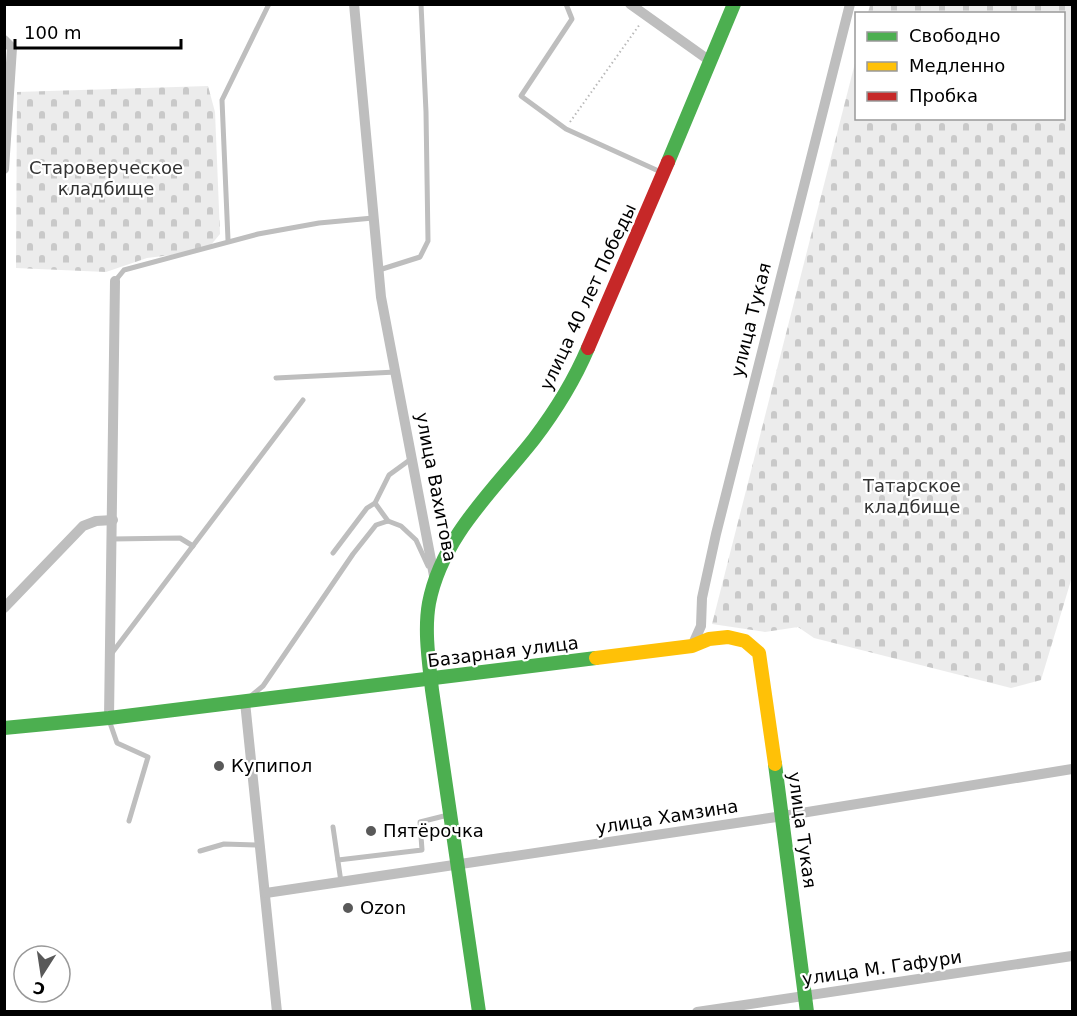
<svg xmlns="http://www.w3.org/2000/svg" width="1077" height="1016" font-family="'DejaVu Sans',sans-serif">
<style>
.cemetery{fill:url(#cemetery-stones)}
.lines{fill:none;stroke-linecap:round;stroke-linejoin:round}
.path{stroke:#b9b9b9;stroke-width:2;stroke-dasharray:1.5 3;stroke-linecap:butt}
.lane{stroke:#bebebe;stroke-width:5}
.street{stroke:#bebebe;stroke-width:10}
.fast{stroke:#4caf50;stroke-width:14}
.slow{stroke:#ffc107;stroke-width:14}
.jam{stroke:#c62828;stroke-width:14}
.poi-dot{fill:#595959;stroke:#fff;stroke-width:2}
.labels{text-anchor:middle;stroke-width:4.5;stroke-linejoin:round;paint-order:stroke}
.park-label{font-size:18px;fill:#333;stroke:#fff}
.street-label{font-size:18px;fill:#000;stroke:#fff}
.poi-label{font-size:18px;fill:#000;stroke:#fff;text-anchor:start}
</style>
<defs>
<pattern id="cemetery-stones" width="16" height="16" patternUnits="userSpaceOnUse" patternTransform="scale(1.5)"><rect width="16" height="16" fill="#ececec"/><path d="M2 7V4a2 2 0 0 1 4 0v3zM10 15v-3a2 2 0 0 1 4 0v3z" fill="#c9c9c9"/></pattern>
</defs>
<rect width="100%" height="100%" fill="#fff"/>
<g class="cemetery">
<polygon points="870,5 1072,5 1072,577 1041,680 1011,688 814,638 798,627 765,632 712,624 856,59 856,118 1064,118 1064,14 868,13"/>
<polygon points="208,86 215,112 220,234 210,246 196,252 147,258 106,272 16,268 17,92"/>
</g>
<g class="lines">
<polyline class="path" points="570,122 640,24"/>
<g class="lane">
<polyline points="566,4 572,19 521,96 566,129 663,173"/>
<polyline points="228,240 222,100 269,4"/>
<polyline points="379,270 420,257 428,241 426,112 421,4"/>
<polyline points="115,281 124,270 258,234 319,223 373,218"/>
<polyline points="276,378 396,372"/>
<polyline points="375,503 389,475 411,459"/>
<polyline points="112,539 180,538 193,546"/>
<polyline points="333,553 367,508 375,503 388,521"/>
<polyline points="112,653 303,400"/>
<polyline points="251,696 263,686 353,554 376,525 388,521 401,526 416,540 428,566"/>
<polyline points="109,720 117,743 148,757 129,821"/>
<polyline points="333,827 341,882"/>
<polyline points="200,851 224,844 260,845"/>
<polyline points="338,860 422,850 420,822 448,815"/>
</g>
<g class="street">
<polyline points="354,4 381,297 435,581"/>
<polyline points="630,4 710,61"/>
<polyline points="4,40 12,48 4,169"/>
<polyline points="4,608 83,526 96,521 113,520"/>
<polyline points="692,646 701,626 702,598 716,534 850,4"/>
<polyline points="245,702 277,1012"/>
<polyline points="109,718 115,281"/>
<polyline points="266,893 783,816 1072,769"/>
<polyline points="697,1012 1072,956"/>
</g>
<g class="fast">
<polyline points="668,162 734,4"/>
<polyline points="4,728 109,718 596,658"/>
<polyline points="775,764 807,1012"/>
<path d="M479 1012 432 690C429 662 424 631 429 603 442 536 494 490 534 439 556 410 574 381 588 348"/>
</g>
<polyline class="slow" points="596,658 692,646 709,639 728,637 745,641 759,653 775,764"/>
<polyline class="jam" points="588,348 668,162"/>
</g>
<g class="poi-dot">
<circle cx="219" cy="766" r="6"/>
<circle cx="371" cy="831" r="6"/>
<circle cx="348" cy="908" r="6"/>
</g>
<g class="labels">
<g class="park-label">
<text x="106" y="174">Староверческое<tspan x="106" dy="21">кладбище</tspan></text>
<text x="912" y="492">Татарское<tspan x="912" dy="21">кладбище</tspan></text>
</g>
<g class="street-label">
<text transform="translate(588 297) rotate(-65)" y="6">улица 40 лет Победы</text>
<text transform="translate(751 320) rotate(-76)" y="6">улица Тукая</text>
<text transform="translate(436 487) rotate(79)" y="6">улица Вахитова</text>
<text transform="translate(503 652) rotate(-7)" y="6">Базарная улица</text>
<text transform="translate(667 817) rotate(-9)" y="6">улица Хамзина</text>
<text transform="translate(802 830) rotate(82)" y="6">улица Тукая</text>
<text transform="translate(882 968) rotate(-8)" y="6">улица М. Гафури</text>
</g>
<g class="poi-label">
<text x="231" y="772">Купипол</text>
<text x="383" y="837">Пятёрочка</text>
<text x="360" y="914">Ozon</text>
</g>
</g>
<rect width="1077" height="1016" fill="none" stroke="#000000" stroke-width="12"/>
<rect x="855" y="12" width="210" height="108" fill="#ffffff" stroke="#999999" stroke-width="1.5"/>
<rect x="867" y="32" width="30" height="9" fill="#4caf50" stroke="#999999" stroke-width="1.5"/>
<text x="909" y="42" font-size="18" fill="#000000">Свободно</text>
<rect x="867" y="62" width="30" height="9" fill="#ffc107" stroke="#999999" stroke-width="1.5"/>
<text x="909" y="72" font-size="18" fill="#000000">Медленно</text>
<rect x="867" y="92" width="30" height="9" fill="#c62828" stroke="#999999" stroke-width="1.5"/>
<text x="909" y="102" font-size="18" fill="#000000">Пробка</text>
<g transform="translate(42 974) rotate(192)"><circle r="28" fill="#ffffff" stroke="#999999" stroke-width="1.5"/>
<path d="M0-4.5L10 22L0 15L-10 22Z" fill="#595959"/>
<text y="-9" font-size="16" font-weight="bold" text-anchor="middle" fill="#000000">С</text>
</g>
<path d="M15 39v9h166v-9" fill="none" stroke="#000000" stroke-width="3"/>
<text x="24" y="39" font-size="18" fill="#000000" stroke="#ffffff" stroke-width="4.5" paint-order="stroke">100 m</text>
</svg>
